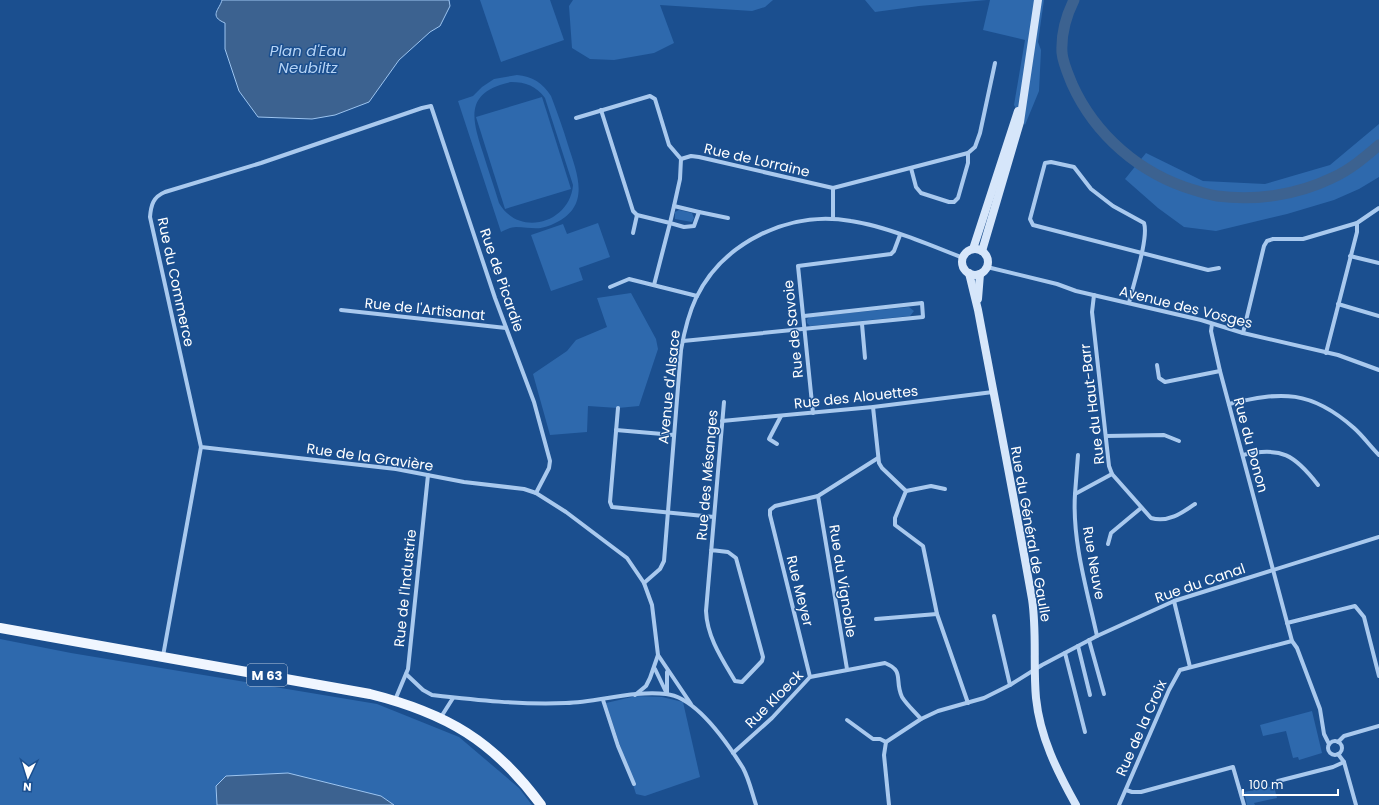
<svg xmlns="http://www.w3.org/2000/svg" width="1379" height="805" font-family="Poppins,sans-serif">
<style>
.green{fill:#2e69ad;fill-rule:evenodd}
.water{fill:#3c6290;stroke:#9cc4f0}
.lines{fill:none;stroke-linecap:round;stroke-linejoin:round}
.river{stroke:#3c6290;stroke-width:11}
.street{stroke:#a9c9ee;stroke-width:4}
.secondary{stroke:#d6e6fa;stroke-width:8}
.primary{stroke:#f0f6ff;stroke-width:10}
.labels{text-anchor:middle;stroke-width:3;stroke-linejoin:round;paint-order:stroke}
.shield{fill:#1b4f8f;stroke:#bbcadd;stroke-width:1}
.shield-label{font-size:13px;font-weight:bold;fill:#fff}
.street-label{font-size:14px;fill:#fff;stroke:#1b4f8f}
.water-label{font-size:15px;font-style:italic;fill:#b5d3f5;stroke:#1b4f8f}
</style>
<rect width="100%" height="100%" fill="#1b4f8f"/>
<g class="green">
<polygon points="480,0 550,0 564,40 501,62"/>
<polygon points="573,0 773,0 765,7 752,11 660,5 674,43 654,53 614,60 590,59 572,48 569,6"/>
<polygon points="865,0 987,0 919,6 875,12"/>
<polygon points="990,0 1044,0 1038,42 1041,50 1039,91 1025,125 1014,105 1025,40 983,30"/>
<path d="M517 75C532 76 543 83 551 96 557 112 563 128 568 145 578 176 592 208 551 225 537 231 530 227 516 227 511 227 505 230 501 232L458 101 473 96 482 87 494 79ZM511 82C526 82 536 86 545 98L573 185C570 223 519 238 499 203 494 186 488 170 483 153 471 117 465 92 511 82Z"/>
<polygon points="542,97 571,189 505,209 476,117"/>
<polygon points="1379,124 1379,177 1359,189 1334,200 1287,214 1216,231 1184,227 1158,208 1125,179 1146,153 1203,181 1265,184 1330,165"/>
<polygon points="679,210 692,213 694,218 692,222 675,219 675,212"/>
<polygon points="598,223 610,257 579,268 583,280 551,291 531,235 563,224 567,234"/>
<polygon points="631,293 656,339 658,349 639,406 618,408 588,406 587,432 550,435 533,374 567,351 576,340 607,327 597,298"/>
<polygon points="909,307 914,311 910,316 810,326 807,323 807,319 810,317"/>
<polygon points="0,639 71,653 377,704 459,737 519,788 532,805 394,805 381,796 216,786 217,805 0,805"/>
<polygon points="636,696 662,697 683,702 700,777 645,796 636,794 606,703"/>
<polygon points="1312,711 1322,753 1299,760 1298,757 1293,758 1286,731 1263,736 1260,725"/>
<polygon points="1274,786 1277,798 1254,803 1255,805 1247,805 1244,792"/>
</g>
<g class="water">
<path d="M222 0H449L450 6 440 26 430 32 399 60 369 102 335 115 312 119 258 117 239 91 225 49V23C208 16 220 9 222 0Z"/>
<polygon points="288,773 381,796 394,805 217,805 216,786 226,776"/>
</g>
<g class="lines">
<path class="river" d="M1074 0C1066 16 1061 35 1062 53 1063 63 1068 74 1072 84 1095 135 1140 174 1194 190 1201 192 1210 195 1217 196 1256 201 1297 195 1332 178 1350 170 1365 157 1379 145"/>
<g class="street">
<polyline points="601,110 633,211 637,215 670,223 654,285"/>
<polyline points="576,118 650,96 655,99 669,145 681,159 691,156 699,157 833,188 968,153 975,147 980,133 995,63"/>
<polyline points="911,168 916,187 921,193 949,202 954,202 958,198 968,163 968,153"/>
<polyline points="833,188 833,219"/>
<polygon points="674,206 699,212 694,226 684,227 670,223"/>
<polyline points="674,206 680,179 681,159"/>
<polyline points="699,212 728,218"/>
<polyline points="633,233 637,215"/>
<polyline points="1350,256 1379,263"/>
<polyline points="987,267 1057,284 1076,291 1201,320 1243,333 1338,355 1379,370"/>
<polyline points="610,287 629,279 697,296"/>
<path d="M1094 295 1092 312 1109 466 1112 474 1151 518C1168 523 1182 513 1195 504"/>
<path d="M1129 303C1133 285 1149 238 1144 223L1113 206 1091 189 1074 167 1051 162 1045 163 1030 219 1033 225 1208 270 1219 268"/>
<polyline points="1338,304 1379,316"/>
<polyline points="341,310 506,328"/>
<polyline points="862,324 865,358"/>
<polyline points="1212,324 1211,331 1220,371 1292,641 1297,648 1320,709 1324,734 1329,744"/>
<polyline points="1243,333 1264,246 1267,241 1273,239 1303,239 1357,223 1379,208"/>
<polyline points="683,341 923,317 922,303 804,316"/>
<polyline points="1326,353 1357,232 1357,223"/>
<polyline points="1157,365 1159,378 1165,382 1220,371"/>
<path d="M1229 404C1282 391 1311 390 1354 428 1363 436 1370 446 1379 455"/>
<polyline points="873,407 879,463 882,468 906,491 895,518 895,525 923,546 937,614 968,703"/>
<polyline points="618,408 610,502 612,507 714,517"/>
<polyline points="813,413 798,266 891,254 894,251 900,235"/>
<polyline points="722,421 873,407 993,392"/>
<polyline points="616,430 674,435"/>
<polyline points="1106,436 1164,435 1179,441"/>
<polyline points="777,444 769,439 781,416"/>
<path d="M1243 455C1281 446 1295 455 1318 485"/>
<polyline points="906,491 931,486 945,489"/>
<polyline points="536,493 566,512 627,558 644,583 652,605 658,655 650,678 646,686 635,695"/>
<polyline points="1075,494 1078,455"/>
<polyline points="818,496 847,669"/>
<polyline points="1108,544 1111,533 1141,508"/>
<path d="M711 550 728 552 736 558 763 657 762 661 742 682 735 681C722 659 707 637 706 611L724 402"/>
<path d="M644 583 660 569 664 561 681 350C684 333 688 315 696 298 723 242 790 210 851 221 885 226 931 245 963 258"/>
<polyline points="1174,601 1190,667"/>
<polyline points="994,616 1010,685"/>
<polyline points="876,619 937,614"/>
<polyline points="1287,623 1355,606 1364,617 1379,676"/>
<path d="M1097 636C1087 590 1072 541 1075 494L1112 474"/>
<polyline points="1089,640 1104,694"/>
<polyline points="1078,646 1090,695"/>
<polyline points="1065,653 1085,732"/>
<polyline points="658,655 691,704"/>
<path d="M163 656 201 447 150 217C151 205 153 197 165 192L261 163 422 108 431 106 495 298 534 402 550 461 549 468 536 493 524 489 464 482 396 469 201 447"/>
<polyline points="655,669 667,694 667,672"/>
<path d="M406 674 423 690 432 695C476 700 522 705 566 703 598 702 634 690 666 694 696 697 728 744 743 768 749 779 752 793 756 805"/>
<polyline points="810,677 770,515 770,510 775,506 818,496 878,458"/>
<polyline points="395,700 408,669 428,475"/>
<polyline points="603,700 618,746 634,784"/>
<polyline points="441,717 453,698"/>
<polyline points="847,720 873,739 880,739 886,742"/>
<circle cx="1335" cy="748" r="7"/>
<polyline points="1338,742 1344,736 1379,726"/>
<path d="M733 753 772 718 810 677 885 663C905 671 894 680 902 697 907 705 915 712 921 719"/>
<polyline points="1338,754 1344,762 1356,805"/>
<polyline points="1278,781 1333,767 1344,762"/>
<polyline points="1126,790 1132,792 1141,792 1233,767 1244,805"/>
<polyline points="889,805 884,755 886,742 921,719 938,711 984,698 1010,685 1042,665 1097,636 1174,601 1379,537"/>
<polyline points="1119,805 1169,690 1180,670 1292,641"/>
</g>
<g class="secondary">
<polyline points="973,249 1018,111"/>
<circle cx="975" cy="262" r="13"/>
<polyline points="982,251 1020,122 1038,0"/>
<path d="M969 273 978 310C996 406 1015 502 1032 599 1037 632 1033 665 1036 698 1040 737 1057 771 1076 805"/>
<polyline points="978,299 980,274"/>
</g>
<path class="primary" d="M0 628 370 694C446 713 494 741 541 805"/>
</g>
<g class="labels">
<rect class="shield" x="247" y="664" width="40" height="22" rx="3"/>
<g class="shield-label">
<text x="267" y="680">M 63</text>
</g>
<g class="street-label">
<text transform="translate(757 160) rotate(13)" y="5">Rue de Lorraine</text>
<text transform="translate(502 280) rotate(71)" y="5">Rue de Picardie</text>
<text transform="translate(176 282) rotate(78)" y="5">Rue du Commerce</text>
<text transform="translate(1186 307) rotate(14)" y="5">Avenue des Vosges</text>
<text transform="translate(425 309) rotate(6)" y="5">Rue de l'Artisanat</text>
<text transform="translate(793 329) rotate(-96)" y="5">Rue de Savoie</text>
<text transform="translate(669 387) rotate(-84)" y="5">Avenue d'Alsace</text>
<text transform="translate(856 397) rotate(-6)" y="5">Rue des Alouettes</text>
<text transform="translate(1092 404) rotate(-97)" y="5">Rue du Haut-Barr</text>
<text transform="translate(1251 445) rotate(75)" y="5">Rue du Donon</text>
<text transform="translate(370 457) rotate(8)" y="5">Rue de la Gravière</text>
<text transform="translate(707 475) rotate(-85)" y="5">Rue des Mésanges</text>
<text transform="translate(1031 534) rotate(80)" y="5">Rue du Général de Gaulle</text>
<text transform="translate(1094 563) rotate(80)" y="5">Rue Neuve</text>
<text transform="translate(843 581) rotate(81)" y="5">Rue du Vignoble</text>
<text transform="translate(1200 583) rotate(-19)" y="5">Rue du Canal</text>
<text transform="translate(405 588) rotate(-84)" y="5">Rue de l'Industrie</text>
<text transform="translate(800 591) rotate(76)" y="5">Rue Meyer</text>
<text transform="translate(774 699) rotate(-45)" y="5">Rue Kloeck</text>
<text transform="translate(1141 728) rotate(-66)" y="5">Rue de la Croix</text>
</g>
<g class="water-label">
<text x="308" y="56">Plan d'Eau<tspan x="308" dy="17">Neubiltz</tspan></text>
</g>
</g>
<g transform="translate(28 777) rotate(184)" stroke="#1b4f8f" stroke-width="3" paint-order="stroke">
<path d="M0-3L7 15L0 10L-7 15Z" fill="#ffffff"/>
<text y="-6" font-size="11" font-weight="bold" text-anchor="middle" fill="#ffffff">N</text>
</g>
<path d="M1243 789v6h95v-6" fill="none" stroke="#ffffff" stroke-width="2"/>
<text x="1249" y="789" font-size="12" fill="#ffffff" stroke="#1b4f8f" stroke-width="3" paint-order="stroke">100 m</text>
</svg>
